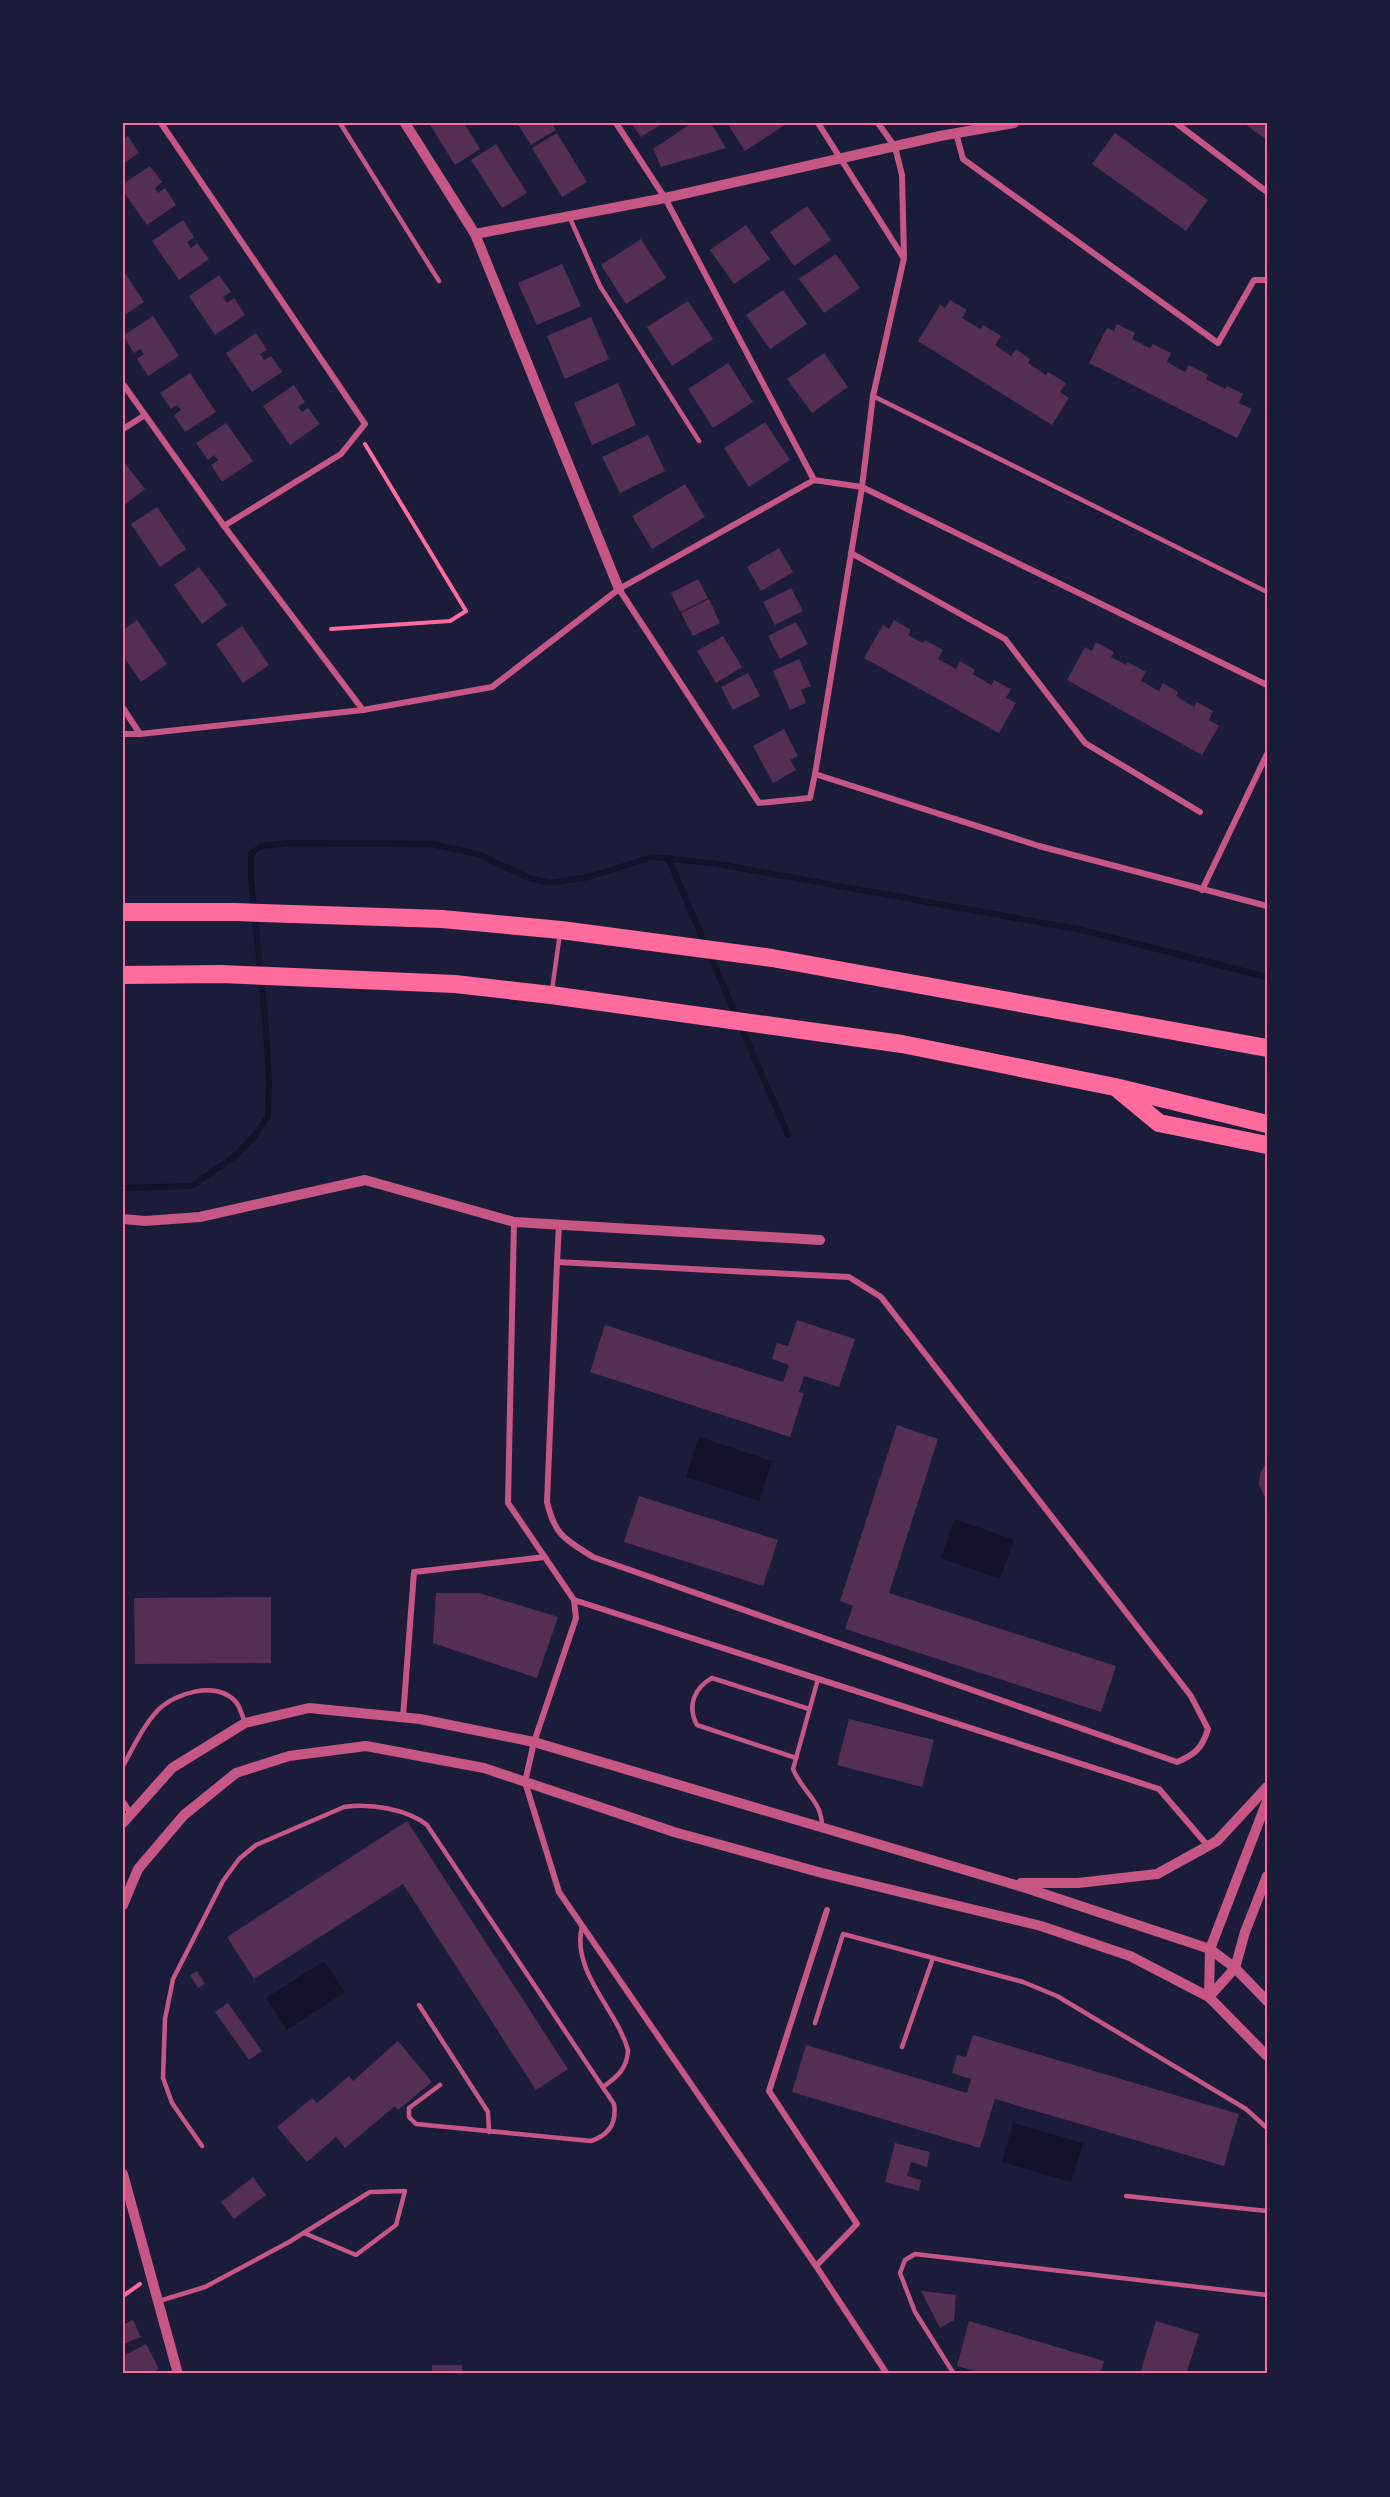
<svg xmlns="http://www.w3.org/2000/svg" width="1390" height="2497" font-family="'Roboto Condensed',sans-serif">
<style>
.water{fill:#12122b}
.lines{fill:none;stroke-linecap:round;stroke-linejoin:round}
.stream{stroke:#12122b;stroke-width:6}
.building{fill:#542f53}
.path{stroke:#ff6b9d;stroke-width:4}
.service{stroke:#c65784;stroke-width:4.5}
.minor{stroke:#c65784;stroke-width:6}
.tertiary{stroke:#c65784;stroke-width:10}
.motorway{stroke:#ff6b9d;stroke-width:18}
.neatline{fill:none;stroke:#ff6b9d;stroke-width:2}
</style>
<rect width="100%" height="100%" fill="#1b1b3a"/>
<g class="water">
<polygon points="699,1437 772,1461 759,1501 686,1477"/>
<polygon points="955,1519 1014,1540 1000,1579 941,1558"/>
<polygon points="324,1961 345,1992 287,2030 266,1998"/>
<polygon points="1013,2123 1083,2143 1071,2182 1002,2162"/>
</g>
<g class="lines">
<g class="stream">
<polyline points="668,858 788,1135"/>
<polyline points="123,1188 192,1186 235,1156 255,1135 268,1116 269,1083 266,1029 251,879 251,854 261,846 290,843 431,844 478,854 529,878 550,883 589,877 652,857 712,863 1082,930 1267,977"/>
</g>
</g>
<g class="building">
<polygon points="429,123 464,123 480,149 455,165"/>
<polygon points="517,123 552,123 556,130 531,145"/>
<polygon points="631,123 663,123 641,137"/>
<polygon points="692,123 711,123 726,148 661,167 653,149"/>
<polygon points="727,123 784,123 785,125 745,151"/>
<polygon points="1247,123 1267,123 1267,140 1246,125"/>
<polygon points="557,133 587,182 562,197 532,148"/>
<polygon points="1115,133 1208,200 1186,231 1092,164"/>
<polygon points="128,136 139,153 123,164 123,140"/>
<polygon points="496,144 527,193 502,208 471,160"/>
<polygon points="150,166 162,182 155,188 158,193 165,188 176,205 147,225 123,191 123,184"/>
<polygon points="807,206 831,240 794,266 770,232"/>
<polygon points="183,220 194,237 187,242 191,248 197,243 209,259 179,280 152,241"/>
<polygon points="746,225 770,259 734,284 710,250"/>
<polygon points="641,239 666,278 626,304 601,265"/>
<polygon points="836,254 860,288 824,313 799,279"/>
<polygon points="562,264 581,306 537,325 518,283"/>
<polygon points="123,270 144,302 123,316"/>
<polygon points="219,275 231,292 223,297 227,303 234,298 245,315 215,335 189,296"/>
<polygon points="783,290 807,324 770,349 746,315"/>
<polygon points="950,300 967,310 962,318 980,329 983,325 1001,336 995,345 1011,356 1016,349 1030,359 1028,363 1046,375 1048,372 1066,383 1060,392 1069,398 1052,425 918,341 940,305 945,308"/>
<polygon points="688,301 713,339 672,366 647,327"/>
<polygon points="153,316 179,356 148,376 137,359 144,354 140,349 134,353 123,336"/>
<polygon points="591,317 609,359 565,379 547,336"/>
<polygon points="1117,324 1135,333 1132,339 1150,348 1153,344 1171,353 1167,362 1185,372 1189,365 1208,375 1206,379 1225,389 1227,386 1243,394 1239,403 1252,409 1237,438 1089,363 1107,328 1114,331"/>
<polygon points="256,333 267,350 260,354 264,360 271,356 282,372 252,392 226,353"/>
<polygon points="824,353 848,387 812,413 787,379"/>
<polygon points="728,363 753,402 713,428 688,389"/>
<polygon points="190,373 216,412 185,432 174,415 181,410 177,405 171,409 160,393"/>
<polygon points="618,383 636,425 592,445 574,403"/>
<polygon points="294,385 305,402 298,407 302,412 308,408 320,424 290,445 263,406"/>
<polygon points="765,422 790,460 749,487 724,448"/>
<polygon points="226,423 253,461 222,482 211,465 218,460 214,455 208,460 196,443"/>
<polygon points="648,435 665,471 620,493 602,457"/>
<polygon points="123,461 145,489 123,506"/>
<polygon points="685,484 705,517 652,549 632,516"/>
<polygon points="157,507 186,549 160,567 131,524"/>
<polygon points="779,548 793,572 761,591 747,567"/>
<polygon points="199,567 227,605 202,624 174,585"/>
<polygon points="698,579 708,598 680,612 671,593"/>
<polygon points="791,588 803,611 775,625 763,602"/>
<polygon points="709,599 720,623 693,636 681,613"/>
<polygon points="137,620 167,664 141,682 123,656 123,630"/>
<polygon points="894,620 911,630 908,635 923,643 925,640 943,650 938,659 956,669 960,661 975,670 973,674 991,685 994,680 1011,689 1006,698 1016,703 999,733 864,658 883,625 889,629"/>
<polygon points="796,622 808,644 780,659 768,636"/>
<polygon points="242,626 269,665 243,683 216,644"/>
<polygon points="723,636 742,667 716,683 697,651"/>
<polygon points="1096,642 1114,652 1111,657 1126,665 1127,662 1146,672 1141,681 1159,691 1163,683 1178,692 1176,696 1194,707 1197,702 1213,711 1209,720 1219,726 1202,755 1067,680 1085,647 1092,651"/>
<polygon points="799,659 811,686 801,690 806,703 790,710 773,671"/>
<polygon points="748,673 760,696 733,710 721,687"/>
<polygon points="784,729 798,756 790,760 796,770 773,783 753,746"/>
<polygon points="797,1320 855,1339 839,1387 804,1376 799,1392 804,1393 790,1437 590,1372 605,1325 783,1382 789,1365 772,1359 777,1343 788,1346"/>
<polygon points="897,1425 938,1439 889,1593 1116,1666 1101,1712 845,1629 853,1606 840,1601"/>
<polygon points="1267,1461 1267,1501 1259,1485 1260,1474"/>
<polygon points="639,1496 778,1540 763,1586 624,1542"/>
<polygon points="436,1593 479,1593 558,1617 537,1678 433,1643"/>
<polygon points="271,1597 271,1663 135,1664 134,1598"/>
<polygon points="849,1719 934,1740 922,1787 837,1765"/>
<polygon points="407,1821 568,2069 536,2090 403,1884 254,1979 227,1937"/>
<polygon points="197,1971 205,1984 198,1988 190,1975"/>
<polygon points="228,2003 262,2051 249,2060 215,2012"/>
<polygon points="973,2035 1239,2114 1224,2166 995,2099 980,2148 792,2092 806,2045 967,2093 971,2079 952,2073 957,2055 966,2057"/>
<polygon points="398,2041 432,2082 398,2110 395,2106 345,2148 336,2137 307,2162 277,2127 312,2098 317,2103 349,2076 353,2081"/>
<polygon points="895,2143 930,2152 927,2167 911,2162 907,2176 921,2180 919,2191 885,2182"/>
<polygon points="253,2177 266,2195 234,2219 221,2202"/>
<polygon points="921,2291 956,2295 954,2320 940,2328"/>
<polygon points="133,2320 141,2337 123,2344 123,2325"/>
<polygon points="969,2321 1104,2361 1100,2374 985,2374 957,2366"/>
<polygon points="1156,2321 1199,2334 1186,2374 1140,2374"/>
<polygon points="146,2344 159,2369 149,2374 123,2374 123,2356"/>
<polygon points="432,2365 462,2365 463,2374 432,2374"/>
</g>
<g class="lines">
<g class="path">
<polyline points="331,629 450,621 466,611 365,444"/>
<polyline points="123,2296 140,2284"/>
</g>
<g class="service">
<polyline points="340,123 439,281"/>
<polyline points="569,216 600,286 699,441"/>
<polyline points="873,396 1267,592"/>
<polyline points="552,990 560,933"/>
<path d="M818 1679 793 1769C802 1792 823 1801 822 1828"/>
<path d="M796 1758 697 1725C687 1706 694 1688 712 1678L809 1709"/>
<path d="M123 1766C133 1748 143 1726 158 1710 175 1693 216 1680 236 1702 240 1707 243 1717 245 1723"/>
<path d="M582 1926C571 1972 616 2008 628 2050 627 2069 618 2076 603 2087"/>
<polyline points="419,2005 488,2112 489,2132"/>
<polyline points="815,2023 843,1934 1023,1982 1057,1996 1246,2109 1267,2128"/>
<polyline points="902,2047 933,1958"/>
<path d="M202 2146 172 2103 163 2078 165 2019 173 1979 223 1881 239 1859 256 1845 344 1807C370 1803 407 1809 427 1825L614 2104C617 2123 609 2135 591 2141L416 2124 409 2117V2108L440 2085"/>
<polyline points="1126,2196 1267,2211"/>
<polyline points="159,2301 205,2287 289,2242 370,2192 405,2191 396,2225 356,2255 304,2233"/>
<polyline points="954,2374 915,2312 900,2273 905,2260 915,2254 1267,2295"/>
</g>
<g class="minor">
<polyline points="161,123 365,424 341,454 224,526"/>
<polyline points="616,123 665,198 814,480 862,487 1267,685"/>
<polyline points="818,123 903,257"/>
<polyline points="878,123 895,147 902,175 904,258 873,396 862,487 815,774 1039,846 1267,906"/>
<polyline points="1176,123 1267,192"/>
<polyline points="956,133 963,159 1218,343 1254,280 1267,280"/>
<polyline points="123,384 224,526 363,710"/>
<polyline points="123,429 145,415"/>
<polyline points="851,553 1005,639 1085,743 1200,812"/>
<polyline points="619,589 759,803 810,798 815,774"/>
<polyline points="123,708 140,734"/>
<polyline points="123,734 140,734 363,710 492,687 619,589 814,480"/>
<polyline points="1202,890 1267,754"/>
<polyline points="514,1222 508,1503 574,1600 1159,1789 1208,1846"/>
<path d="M557 1262 849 1277 881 1297 1191 1696 1208 1729C1202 1748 1196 1754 1177 1762L593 1557C565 1539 555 1536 547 1502L557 1262 559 1225"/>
<polyline points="574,1600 576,1618 534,1742 525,1782 559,1892 816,2266 887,2374"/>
<polyline points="403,1717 414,1572 545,1557"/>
<polyline points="123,1802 131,1814"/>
<polyline points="816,2266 857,2224 769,2091 827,1910"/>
</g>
<g class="tertiary">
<polyline points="405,123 475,234 619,589"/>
<polyline points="475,234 665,198 940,136 1014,123"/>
<polyline points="123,1219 145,1221 200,1217 365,1180 514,1222 820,1240"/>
<polyline points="123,1823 172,1768 245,1723 309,1708 420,1719 534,1742 1026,1888 1210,1949 1235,1968 1267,2001"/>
<polyline points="1021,1883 1078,1883 1157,1874 1217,1841 1267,1787"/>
<polyline points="123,1905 138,1869 184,1815 236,1773 289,1756 366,1746 484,1768 674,1832 822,1873 1041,1926 1130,1956 1209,1997 1267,2056"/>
<polyline points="1209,1997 1210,1949 1267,1801"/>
<polyline points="1209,1997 1235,1968 1245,1932 1267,1876"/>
<polyline points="123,2174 178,2374"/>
</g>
<g class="motorway">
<polyline points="123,912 235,912 442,919 561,930 772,958 1267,1048"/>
<polyline points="123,975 222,974 455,984 551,995 902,1044 1115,1087 1267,1124"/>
<polyline points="1119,1090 1159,1123 1267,1145"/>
</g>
</g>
<rect width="1390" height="2497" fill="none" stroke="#1b1b3a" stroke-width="249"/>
<rect x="124" y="124" width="1142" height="2248" class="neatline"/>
</svg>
